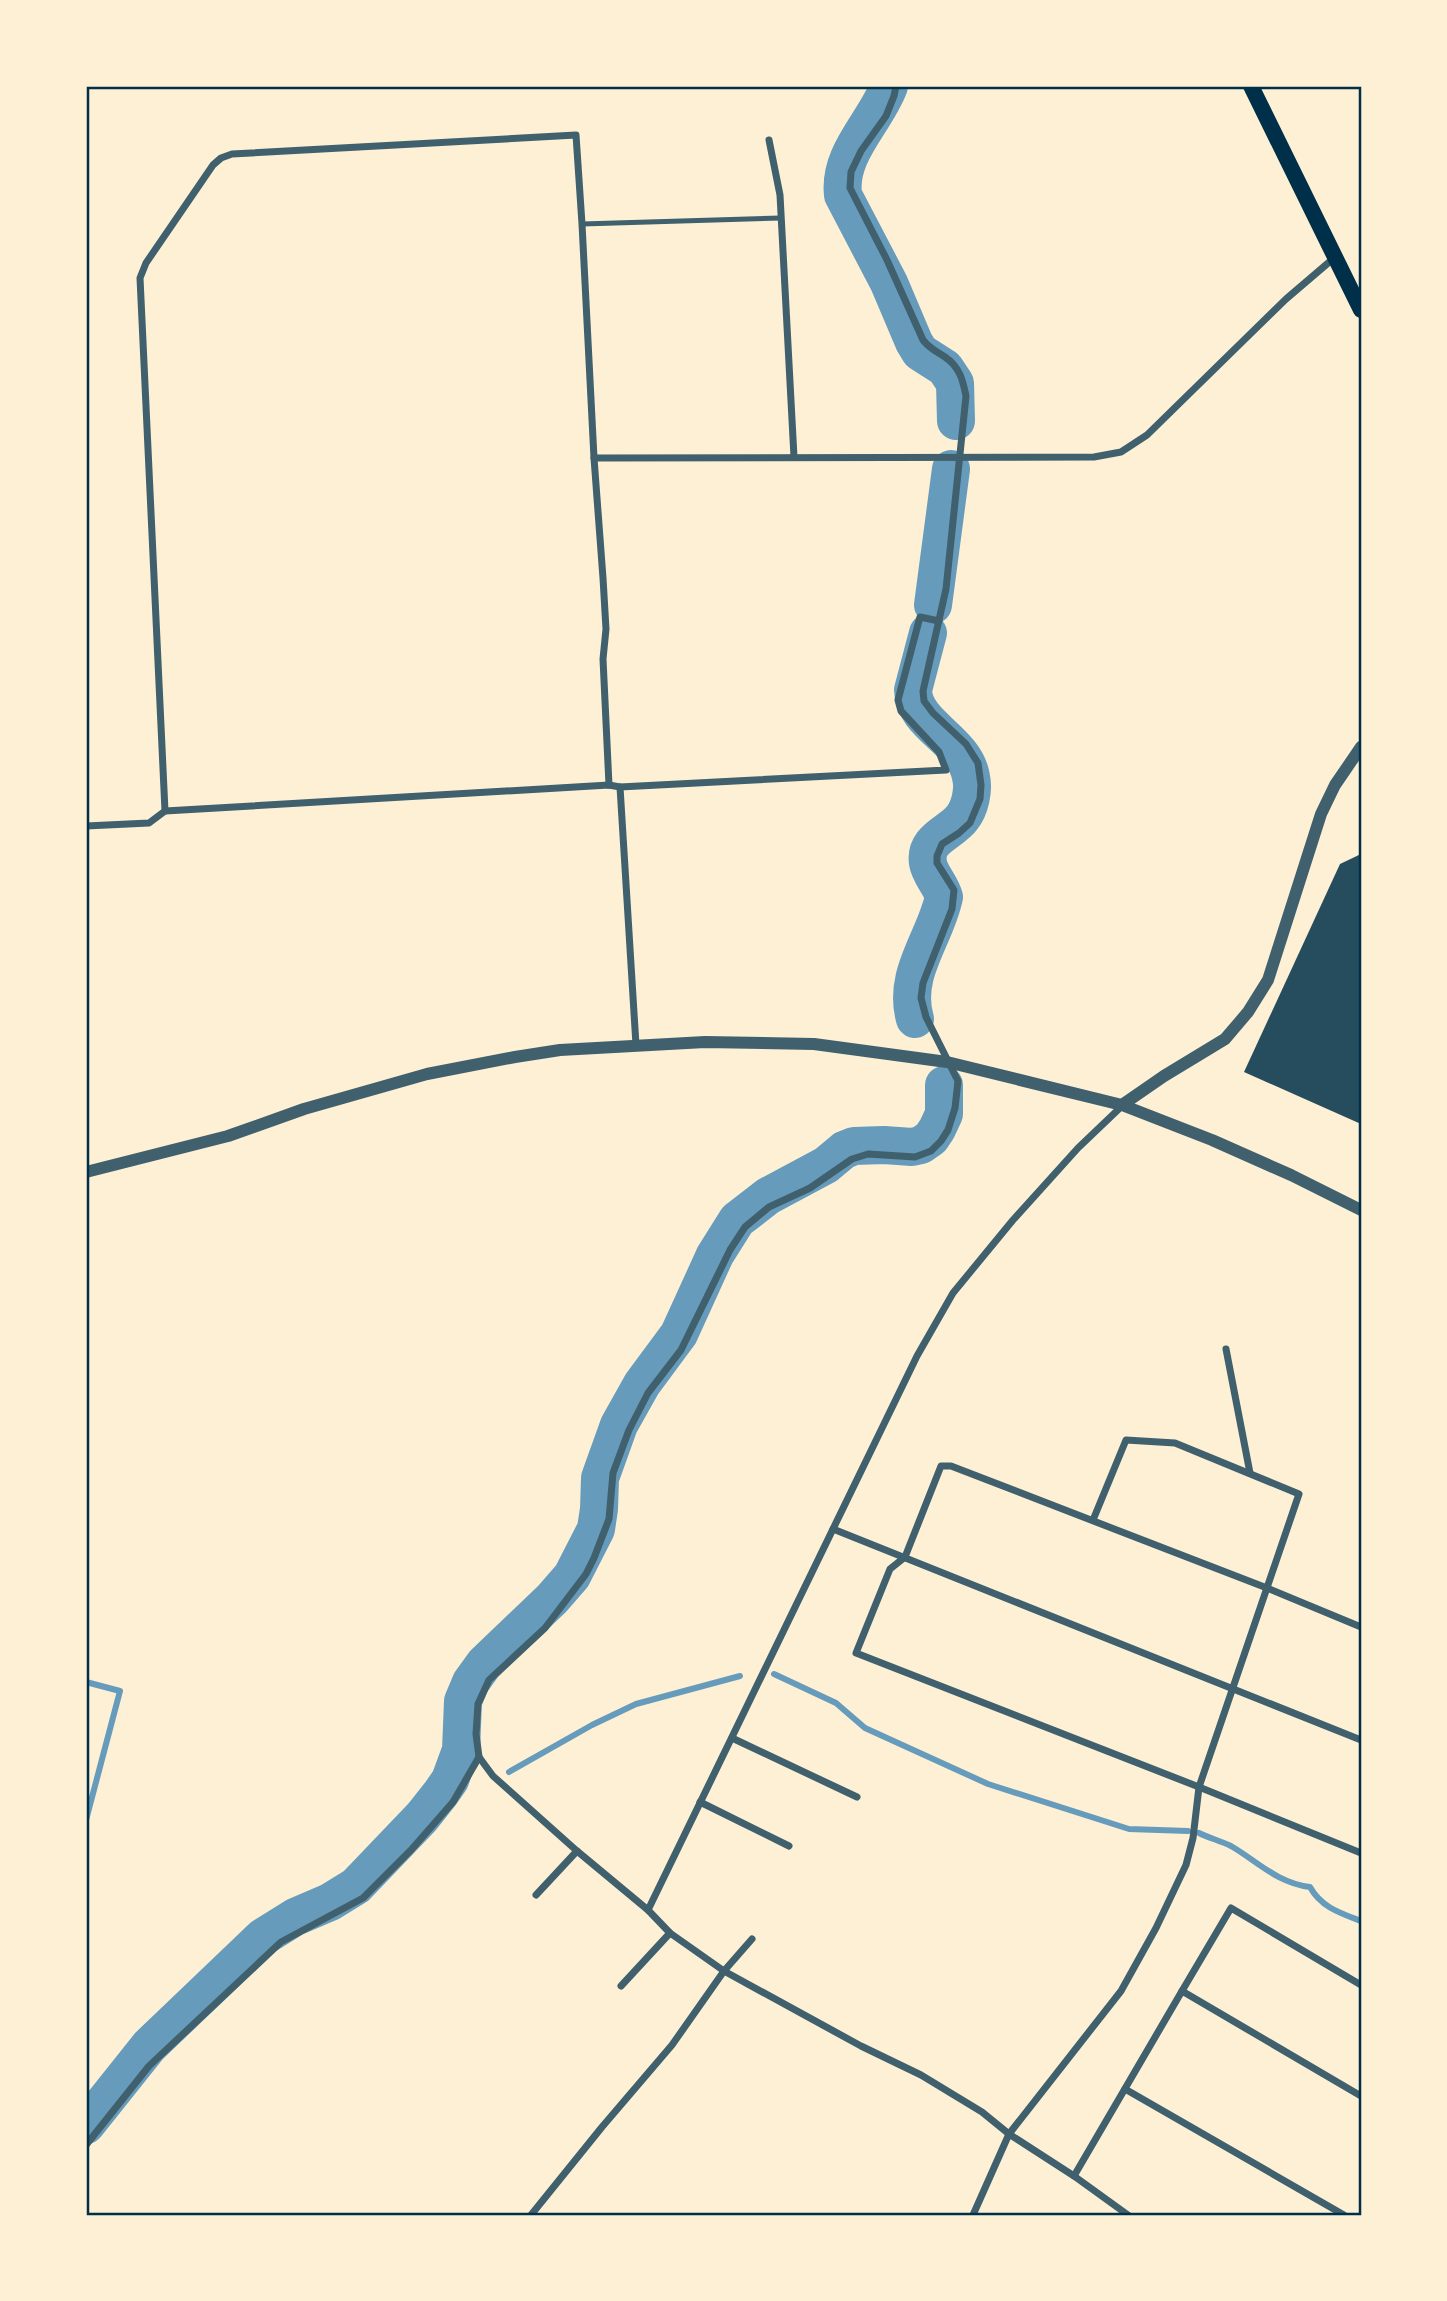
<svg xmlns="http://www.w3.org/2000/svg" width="1447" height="2301" font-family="Jost,sans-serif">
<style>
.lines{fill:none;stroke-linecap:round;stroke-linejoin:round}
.stream{stroke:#669bbc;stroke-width:6}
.river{stroke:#669bbc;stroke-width:38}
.building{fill:#264d5e}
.service{stroke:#3f606c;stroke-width:5}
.minor{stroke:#3f606c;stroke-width:7}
.tertiary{stroke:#3f606c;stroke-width:12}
.primary{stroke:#003049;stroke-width:16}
.neatline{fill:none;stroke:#003049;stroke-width:2.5}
</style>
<rect width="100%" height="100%" fill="#fdf0d5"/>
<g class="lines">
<g class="stream">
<polyline points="774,1674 836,1703 865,1728 988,1784 1129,1829 1188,1831"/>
<polyline points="86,1682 120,1691 86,1820"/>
<polyline points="509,1772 592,1725 636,1704 740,1676"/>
<path d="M1199 1833C1209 1838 1221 1841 1231 1846 1257 1861 1277 1883 1310 1887 1321 1907 1340 1913 1361 1921"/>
</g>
<g class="river">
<path d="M889 86C875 123 838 153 843 195L889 283 914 342 920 352 945 368 955 383 956 421"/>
<polyline points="933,605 951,469"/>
<path d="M915 1019C902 974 935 939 944 897 941 885 930 875 928 863 924 838 951 833 962 818 970 808 974 790 971 777 965 740 914 726 913 690L928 633"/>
<polyline points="86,2125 149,2046 263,1937 295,1917 330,1902 356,1886 422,1817 441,1793 450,1780 461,1750 463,1701 471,1682 484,1664 552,1599 572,1576 596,1529 599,1509 600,1478 619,1425 642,1384 679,1334 715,1255 737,1220 768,1196 826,1165 844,1150 854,1146 884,1145 912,1147 921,1145 931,1138 937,1129 944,1114 944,1085"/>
</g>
</g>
<polygon class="building" points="1361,854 1361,1124 1244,1072 1340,864"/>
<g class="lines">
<polyline class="service" points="582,224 781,218"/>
<g class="minor">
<path d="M896 86 894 96 886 116 861 151 851 172 850 188 887 260 923 340C930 349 936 351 945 357 960 367 963 381 966 396L946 589 923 691 924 701 933 713 966 744 978 763 981 785 980 799 970 823 959 833 942 844 937 856V863L954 890 952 909 923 983 921 998 926 1017 958 1081 955 1108 948 1130 941 1141 931 1151 915 1157 868 1154 852 1159 810 1188 769 1207 745 1227 730 1250 681 1350 648 1393 629 1430 613 1473 609 1519 594 1558 586 1574 545 1628 489 1680 478 1704 476 1734 479 1757 493 1776 577 1851 648 1910 670 1933 724 1971 861 2046 921 2075 982 2112 1009 2134 1074 2176 1128 2215"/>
<polyline points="769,140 780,195 794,457"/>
<polyline points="594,458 1094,457 1121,452 1147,435 1286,299 1334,258"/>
<polyline points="620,787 636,1045"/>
<polyline points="165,811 609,785 620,787 946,770 939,752 901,711 898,700 920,617 939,621"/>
<polyline points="86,826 149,823 165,811 140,278 146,263 213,165 221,158 232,154 576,135 582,224 594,458 603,578 606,629 603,659 609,785"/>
<polyline points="1226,1349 1250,1473"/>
<polyline points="833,1529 1361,1740"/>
<polyline points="1361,1627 1267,1588 951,1466 941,1466 905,1557 890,1569 856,1653 1199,1787 1361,1853"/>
<polyline points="732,1738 857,1797"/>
<polyline points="700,1802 789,1846"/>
<polyline points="536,1895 577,1851"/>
<polyline points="648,1910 917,1356 953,1293 1013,1220 1078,1148 1122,1106"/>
<polyline points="621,1986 670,1933"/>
<polyline points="1182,1991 1231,1908 1361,1985"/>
<polyline points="1125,2089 1344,2215"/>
<polyline points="86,2145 149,2066 281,1942 363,1898 411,1850 453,1802 479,1757"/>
<polyline points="1074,2176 1182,1991 1361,2096"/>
<polyline points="531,2215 602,2127 672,2045 724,1971 752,1939"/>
<polyline points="973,2215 1009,2134 1121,1991 1156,1928 1186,1865 1193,1838 1199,1787 1299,1494 1175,1443 1126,1440 1093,1520"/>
</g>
<g class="tertiary">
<polyline points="1122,1105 1164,1076 1225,1039 1248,1012 1268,980 1321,814 1335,785 1361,747"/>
<polyline points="86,1172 228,1136 304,1109 427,1074 515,1057 560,1050 705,1042 814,1044 947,1062 1122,1105 1212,1140 1291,1175 1361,1210"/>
</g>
<polyline class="primary" points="1251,86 1361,310"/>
</g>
<rect width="1447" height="2301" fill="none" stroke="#fdf0d5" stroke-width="175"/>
<rect x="88" y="88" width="1272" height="2126" class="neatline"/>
</svg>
